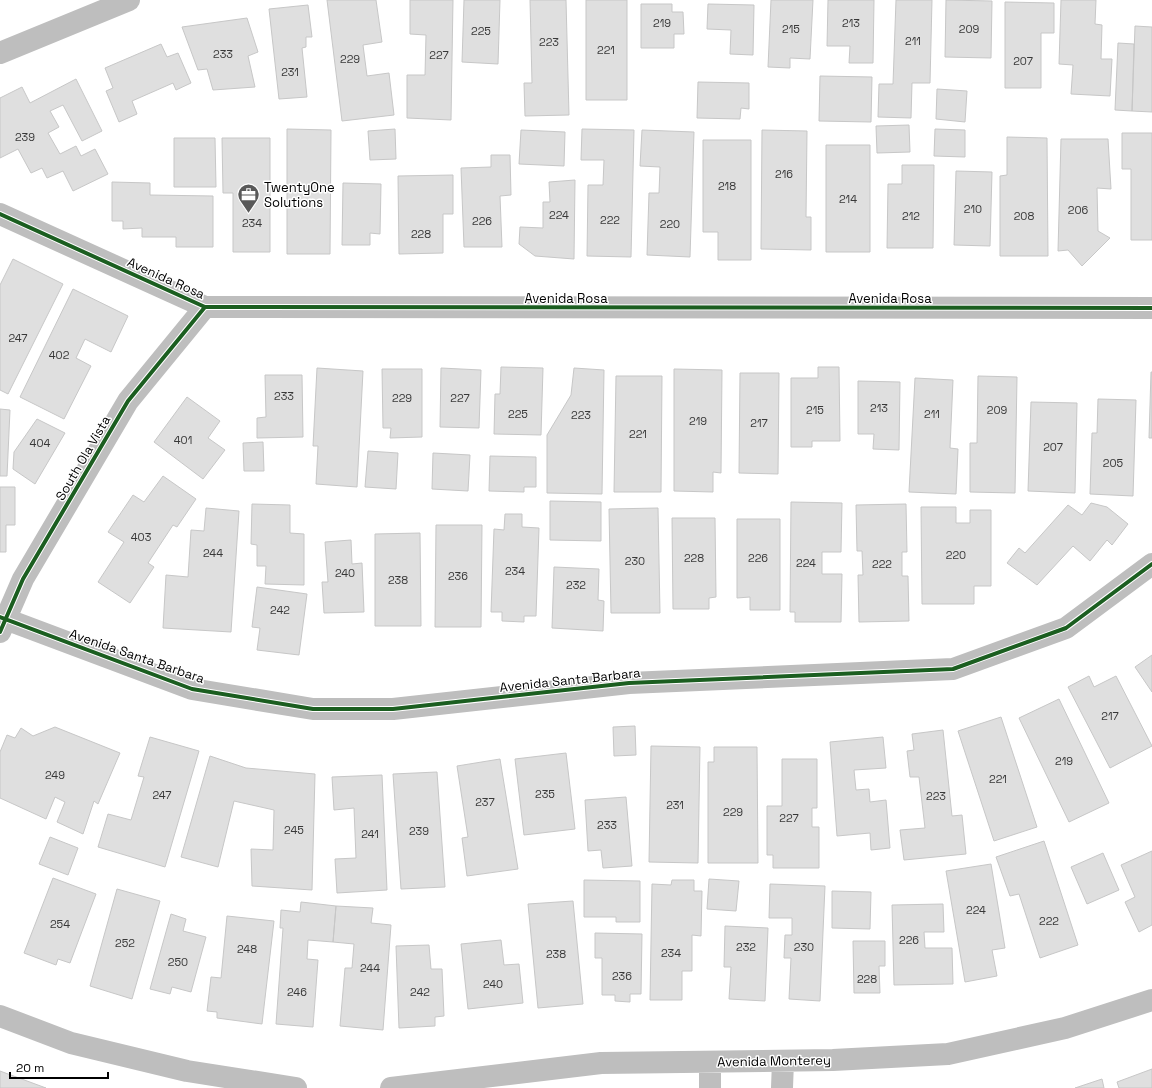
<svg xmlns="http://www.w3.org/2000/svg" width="1152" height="1088" font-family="'Space Grotesk',sans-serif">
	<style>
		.building { fill: #dfdfdf; stroke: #c7c7c7 }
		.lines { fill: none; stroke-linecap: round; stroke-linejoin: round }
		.minor { stroke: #bebebe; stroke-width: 22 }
		.major { stroke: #bebebe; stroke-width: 22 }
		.cycleway-casing { stroke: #fff; stroke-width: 6 }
		.cycleway { stroke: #1b5e20; stroke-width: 4 }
		.labels { text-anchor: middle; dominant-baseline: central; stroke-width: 3; stroke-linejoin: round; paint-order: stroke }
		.number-label { font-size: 11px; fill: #383838 }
		.poi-label { font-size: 13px; fill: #000; stroke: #fff; text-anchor: start }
		.street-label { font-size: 13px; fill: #000; stroke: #fff }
	</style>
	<rect width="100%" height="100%" fill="#fff"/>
	<path class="building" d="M327,0H376L382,42L363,45L367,76L389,73L394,115L342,121Z
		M410,0H453L451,120L407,118V75H425L426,35L410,34Z
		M464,0H500L498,64L462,62Z
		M530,0H566L569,115L525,116L524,83H532Z
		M586,0H627V100H586Z
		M771,0H813L810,59L790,58V68L768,67Z
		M828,0H874L873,63H849L850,46H827Z
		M896,0H932L930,83H912L911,118L878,117L879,84H893Z
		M946,0L992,1L991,58L945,57Z
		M1061,0H1096L1095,24L1102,25L1101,59H1112L1110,96L1071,94L1073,65L1059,64Z
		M1005,2L1054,3V33H1041V88H1005Z
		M641,4H672V12H683L684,34H674V48H641Z
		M708,4L754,5L753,55L730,54L731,30L707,29Z
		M308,5L312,37H306V47L302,48L307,97L279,99L269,9Z
		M247,18L258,52L248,56L255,87L213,90L207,69L198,70L182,27Z
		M1135,26L1152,27V112L1132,111Z
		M1118,43L1134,44L1132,111L1115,110Z
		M161,44L167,57L178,53L191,83L176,90L173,83L132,101L137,114L119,122L106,91L113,88L105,68Z
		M820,76L872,77L871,122L819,121Z
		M76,79L102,131L82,141L63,105L50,111L59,127L48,133L60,154L76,146L81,156L95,149L108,174L73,191L63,171L47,178L42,168L31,173L18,149L0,158V98L22,87L30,103Z
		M698,82L749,83V109L741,108L740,119L697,118Z
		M937,89L967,91L965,122L936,119Z
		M909,125L910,152L877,153L876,126Z
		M287,129L331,130L330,254H287Z
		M395,129L396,159L370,160L368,131Z
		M582,129L634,130L631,257L587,256L588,185H603L604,160H581Z
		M935,129L965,130V157L934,156Z
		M521,130L565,132L564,166L519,164Z
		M642,130L694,132L690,257L647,255L649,193H659L660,167L640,166Z
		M762,130L807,131L806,217H811V250L761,249Z
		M1122,133H1152V240H1131V169H1122Z
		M1007,137L1047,138L1048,256H1000V176L1007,175Z
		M174,138H215L216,187H174Z
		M222,138H270V252H233V193H223Z
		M1061,139H1108L1111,189L1097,188L1098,231L1110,238L1082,266L1068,250L1058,251Z
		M703,140H751V260H718V232H703Z
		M826,145H870V252H826Z
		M491,155H510L511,195L500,196L502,247H464L461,168L491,167Z
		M902,165H934L933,248H887L888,184H902Z
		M956,171L992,172L990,246L954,245Z
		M453,175V214H443V253L399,254L398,176Z
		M575,180L574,259L535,256L519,244L520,227L543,228V202H550L549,182Z
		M112,182L150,183V195L213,196V247H176V237H142V228L123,229V221H112Z
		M343,183L381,184L380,234L370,233V245H342Z
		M13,259L63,284L8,394L0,390V285Z
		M73,289L128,316L111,352L85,339L76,358L91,366L64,419L20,397Z
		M501,367L543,368L541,435L494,434L495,394H500Z
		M818,367H839L840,441H812V447H791V378H818Z
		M317,368L363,371L357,487L316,484L318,446H313Z
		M441,368L481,370L479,428L440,427Z
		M574,368L604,370L602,494L547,493V435L571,395Z
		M382,369H422V437L390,438L391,428H383Z
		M674,369L722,370L721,473L713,472V492L674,491Z
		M1151,372H1152V438H1149Z
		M740,373H779L778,474L739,473Z
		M265,375H302L303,437L257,438V418L266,417Z
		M616,376H662L661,492H614Z
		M978,376L1017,377L1015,493L970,492V443H977Z
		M915,378L953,380L950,448L958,449L956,494L909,492Z
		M858,381L900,382L899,450L873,449L874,434H858Z
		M187,397L220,421L208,438L225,450L203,479L154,442Z
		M1098,399L1136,400L1133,496L1090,494L1092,433H1097Z
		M1031,402L1077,403L1075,493L1028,491Z
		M0,409L10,410L7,476H0Z
		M37,419L65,433L35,484L13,469L14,452Z
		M263,442L264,471H244L243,443Z
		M368,451L398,453L396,489L365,487Z
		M433,453L470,455L468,491L432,489Z
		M490,456L536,457V487H524V492L489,491Z
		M163,476L196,499L177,527L173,525L148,563L154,567L130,603L98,582L124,542L108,532L133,495L144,502Z
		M0,487H15V525H6V552H0Z
		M550,501L601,502V541L550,540Z
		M791,502L842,503L841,552H822V574H842L841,622H795V612H790Z
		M1091,503L1107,507L1128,524L1112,545L1107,540L1090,561L1073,546L1037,585L1007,563L1019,548L1025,553L1068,505L1082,515Z
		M252,504L290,505V533L304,534V585L265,584L266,566H257V545L251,544Z
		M906,504L907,552H902V576H908L909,621L859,622L858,575H863L862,551H857L856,505Z
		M921,507H956V523H970V510H991V586H974V604H922Z
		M206,508L239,511L231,632L163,628L166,575L188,577L191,530L204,531Z
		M658,508L660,613H611L609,509Z
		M505,514H522V527L539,528L536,616H524V622L502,621V612H491L494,529L504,530Z
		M672,518H715L716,597L709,598V609H673Z
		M737,519H780V610H750V597L737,598Z
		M436,525H482L481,627H435Z
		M420,533L421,626H375V534Z
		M351,540L352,564L362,563L364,612L324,613L322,582H328L325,542Z
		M554,567L599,569L598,600L604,601L603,631L552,628Z
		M257,587L307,594L299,655L257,650L260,628L252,627Z
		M1152,655V692L1135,667Z
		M1089,676L1094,687L1116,676L1152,746L1110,768L1068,687Z
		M1059,699L1109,803L1069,822L1019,718Z
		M1001,717L1037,827L994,841L958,731Z
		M635,726L636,755L614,756L613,727Z
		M55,727L120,753L98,804L94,801L83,834L57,822L65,802L55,797L46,819L0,798V752L7,735L15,738L21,728L33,736Z
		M943,730L952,816L962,815L966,854L904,860L900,830L925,828L919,777H910L907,751L914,750L912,734Z
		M150,737L199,751L165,867L98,847L108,814L131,820L144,777L138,776Z
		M883,737L886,768L854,770L856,790L869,789L870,802L886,800L890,848L871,850L870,833L837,836L830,742Z
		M651,746L700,747L698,863L649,862Z
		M714,747H757L758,863H708V762H714Z
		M566,753L575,829L524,835L515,759Z
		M210,756L246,768L315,774L312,890L252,886L251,849L273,850L274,810L234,801L218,867L181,857Z
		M500,759L518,869L467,876L462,838L468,837L457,766Z
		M782,759H817V808H812V827H819V868H773V855H767V806H782Z
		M437,772L445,887L401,889L393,774Z
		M382,775L387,890L337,893L335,859L356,858L354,808L334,810L332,777Z
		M626,797L632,866L603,868L601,850L588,851L585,800Z
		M50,837L78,848L68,875L39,864Z
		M1044,841L1078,945L1040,958L1019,894L1010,896L996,857Z
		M1152,851V925L1139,932L1125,902L1135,897L1121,865Z
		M1103,853L1119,890L1087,904L1071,867Z
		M991,864L1005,948L992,950L997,976L965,982L946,871Z
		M53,878L96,894L70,963L58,959L56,965L24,953Z
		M709,879L739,881L736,911L707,909Z
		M584,880L640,881V922H616V917H584Z
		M672,880H694V891H702L701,936L692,935V971H682V1000H650L652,884L671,885Z
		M770,884L825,886L820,1001L789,999L791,958H784L785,935H792V918H769Z
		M117,889L160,901L132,999L90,986Z
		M832,891L871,892L870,929L832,928Z
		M573,901L583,1004L538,1008L528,904Z
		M301,902L336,906L333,942L308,940L307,959L318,960L313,1027L276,1024L283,928H280L281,910L300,912Z
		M943,904L944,932H924L925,948H952L953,984L894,985L892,905Z
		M336,906L373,908L371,923L391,925L383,1030L340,1026L345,968H352L354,944L333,942Z
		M171,914L186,919L183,931L206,937L191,992L172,987L170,994L150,989Z
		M227,916L274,921L262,1024L217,1018V1012L207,1011L211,977L221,978Z
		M725,926L768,928L765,1001L729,999L731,967H724Z
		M595,933L642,934L641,994H630V1002L615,1001V995H602V958H595Z
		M501,940L504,965L519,964L523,1003L468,1009L461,944Z
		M853,941H885V966H879L880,993H854Z
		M429,945L431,969H442L444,1016L435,1017V1026L399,1028L396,946Z
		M1152,1069V1088H1119L1117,1082Z
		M0,1071L46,1088H0Z
		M1102,1079L1104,1088H1075Z"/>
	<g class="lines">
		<path class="minor" d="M0,214L205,307L1152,308
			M0,617L192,689L313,709H393L629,683L953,669L1066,628L1152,564
			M0,632L23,579L128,401L205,307
			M0,1016L71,1043L187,1071L296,1088
			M391,1088L601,1063L833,1060L948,1054L1065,1028L1152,1000
			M710,1088V1062
			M782,1088L783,1061"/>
		<path class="major" d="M0,53L129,0"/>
		<defs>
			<path id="cycleway" d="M0,214L205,307L1152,308
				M0,617L192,689L313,709H393L629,683L953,669L1066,628L1152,564
				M0,632L23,579L128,401L205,307"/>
		</defs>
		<use href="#cycleway" class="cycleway-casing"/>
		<use href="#cycleway" class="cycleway"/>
	</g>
	<defs>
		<symbol id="office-pin" viewBox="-11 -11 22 30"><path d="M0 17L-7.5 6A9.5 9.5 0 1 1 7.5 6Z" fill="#595959" stroke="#fff"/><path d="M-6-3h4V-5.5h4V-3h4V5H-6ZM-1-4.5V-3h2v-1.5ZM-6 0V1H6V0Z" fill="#fff"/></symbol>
	</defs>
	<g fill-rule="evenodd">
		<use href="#office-pin" x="236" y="182" width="25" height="34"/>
	</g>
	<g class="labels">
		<g class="number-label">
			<text x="662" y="23">219</text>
			<text x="851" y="23">213</text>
			<text x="791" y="29">215</text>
			<text x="969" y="29">209</text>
			<text x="481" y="31">225</text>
			<text x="913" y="41">211</text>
			<text x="549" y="42">223</text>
			<text x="606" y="50">221</text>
			<text x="223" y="54">233</text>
			<text x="439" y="55">227</text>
			<text x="350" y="59">229</text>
			<text x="1023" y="61">207</text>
			<text x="290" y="72">231</text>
			<text x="25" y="137">239</text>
			<text x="784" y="174">216</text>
			<text x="727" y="186">218</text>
			<text x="848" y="199">214</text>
			<text x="973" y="209">210</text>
			<text x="1078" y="210">206</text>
			<text x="559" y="215">224</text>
			<text x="911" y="216">212</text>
			<text x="1024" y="216">208</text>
			<text x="610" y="220">222</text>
			<text x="482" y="221">226</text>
			<text x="252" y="223">234</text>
			<text x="670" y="224">220</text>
			<text x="421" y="234">228</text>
			<text x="18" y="338">247</text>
			<text x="59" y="355">402</text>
			<text x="284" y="396">233</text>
			<text x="402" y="398">229</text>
			<text x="460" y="398">227</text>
			<text x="879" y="408">213</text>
			<text x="815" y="410">215</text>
			<text x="997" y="410">209</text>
			<text x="518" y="414">225</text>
			<text x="932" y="414">211</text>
			<text x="581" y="415">223</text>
			<text x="698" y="421">219</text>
			<text x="759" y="423">217</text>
			<text x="638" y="434">221</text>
			<text x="183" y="440">401</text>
			<text x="40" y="443">404</text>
			<text x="1053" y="447">207</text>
			<text x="1113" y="463">205</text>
			<text x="141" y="537">403</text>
			<text x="213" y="553">244</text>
			<text x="956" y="555">220</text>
			<text x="694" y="558">228</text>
			<text x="758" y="558">226</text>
			<text x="635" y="561">230</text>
			<text x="806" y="563">224</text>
			<text x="882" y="564">222</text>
			<text x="515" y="571">234</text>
			<text x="345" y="573">240</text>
			<text x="458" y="576">236</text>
			<text x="398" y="580">238</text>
			<text x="576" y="585">232</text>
			<text x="280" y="610">242</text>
			<text x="1110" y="716">217</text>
			<text x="1064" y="761">219</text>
			<text x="55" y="775">249</text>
			<text x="998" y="779">221</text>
			<text x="545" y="794">235</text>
			<text x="162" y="795">247</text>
			<text x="936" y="796">223</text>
			<text x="485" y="802">237</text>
			<text x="675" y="805">231</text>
			<text x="733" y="812">229</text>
			<text x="789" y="818">227</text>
			<text x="607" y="825">233</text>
			<text x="294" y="830">245</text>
			<text x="419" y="831">239</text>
			<text x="370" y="834">241</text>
			<text x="976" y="910">224</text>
			<text x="1049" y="921">222</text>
			<text x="60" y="924">254</text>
			<text x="909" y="940">226</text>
			<text x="125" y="943">252</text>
			<text x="746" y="947">232</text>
			<text x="804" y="947">230</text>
			<text x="247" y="949">248</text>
			<text x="671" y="953">234</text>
			<text x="556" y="954">238</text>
			<text x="178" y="962">250</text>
			<text x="370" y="968">244</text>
			<text x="622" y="976">236</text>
			<text x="867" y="979">228</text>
			<text x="493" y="984">240</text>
			<text x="297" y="992">246</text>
			<text x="420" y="992">242</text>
		</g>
		<g class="poi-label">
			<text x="264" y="187">TwentyOne<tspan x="264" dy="15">Solutions</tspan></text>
		</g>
		<g class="street-label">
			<text transform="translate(166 278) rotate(24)">Avenida Rosa</text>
			<text x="566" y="298">Avenida Rosa</text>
			<text x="890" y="298">Avenida Rosa</text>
			<text transform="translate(83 458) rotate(-60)">South Ola Vista</text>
			<text transform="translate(137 656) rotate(19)">Avenida Santa Barbara</text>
			<text transform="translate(570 680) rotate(-6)">Avenida Santa Barbara</text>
			<text transform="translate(774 1061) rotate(-1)">Avenida Monterey</text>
		</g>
	</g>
	<path d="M10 1072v6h98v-6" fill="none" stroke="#000000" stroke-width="2"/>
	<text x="16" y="1072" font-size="12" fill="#000000" stroke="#ffffff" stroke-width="3" paint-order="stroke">20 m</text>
</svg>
